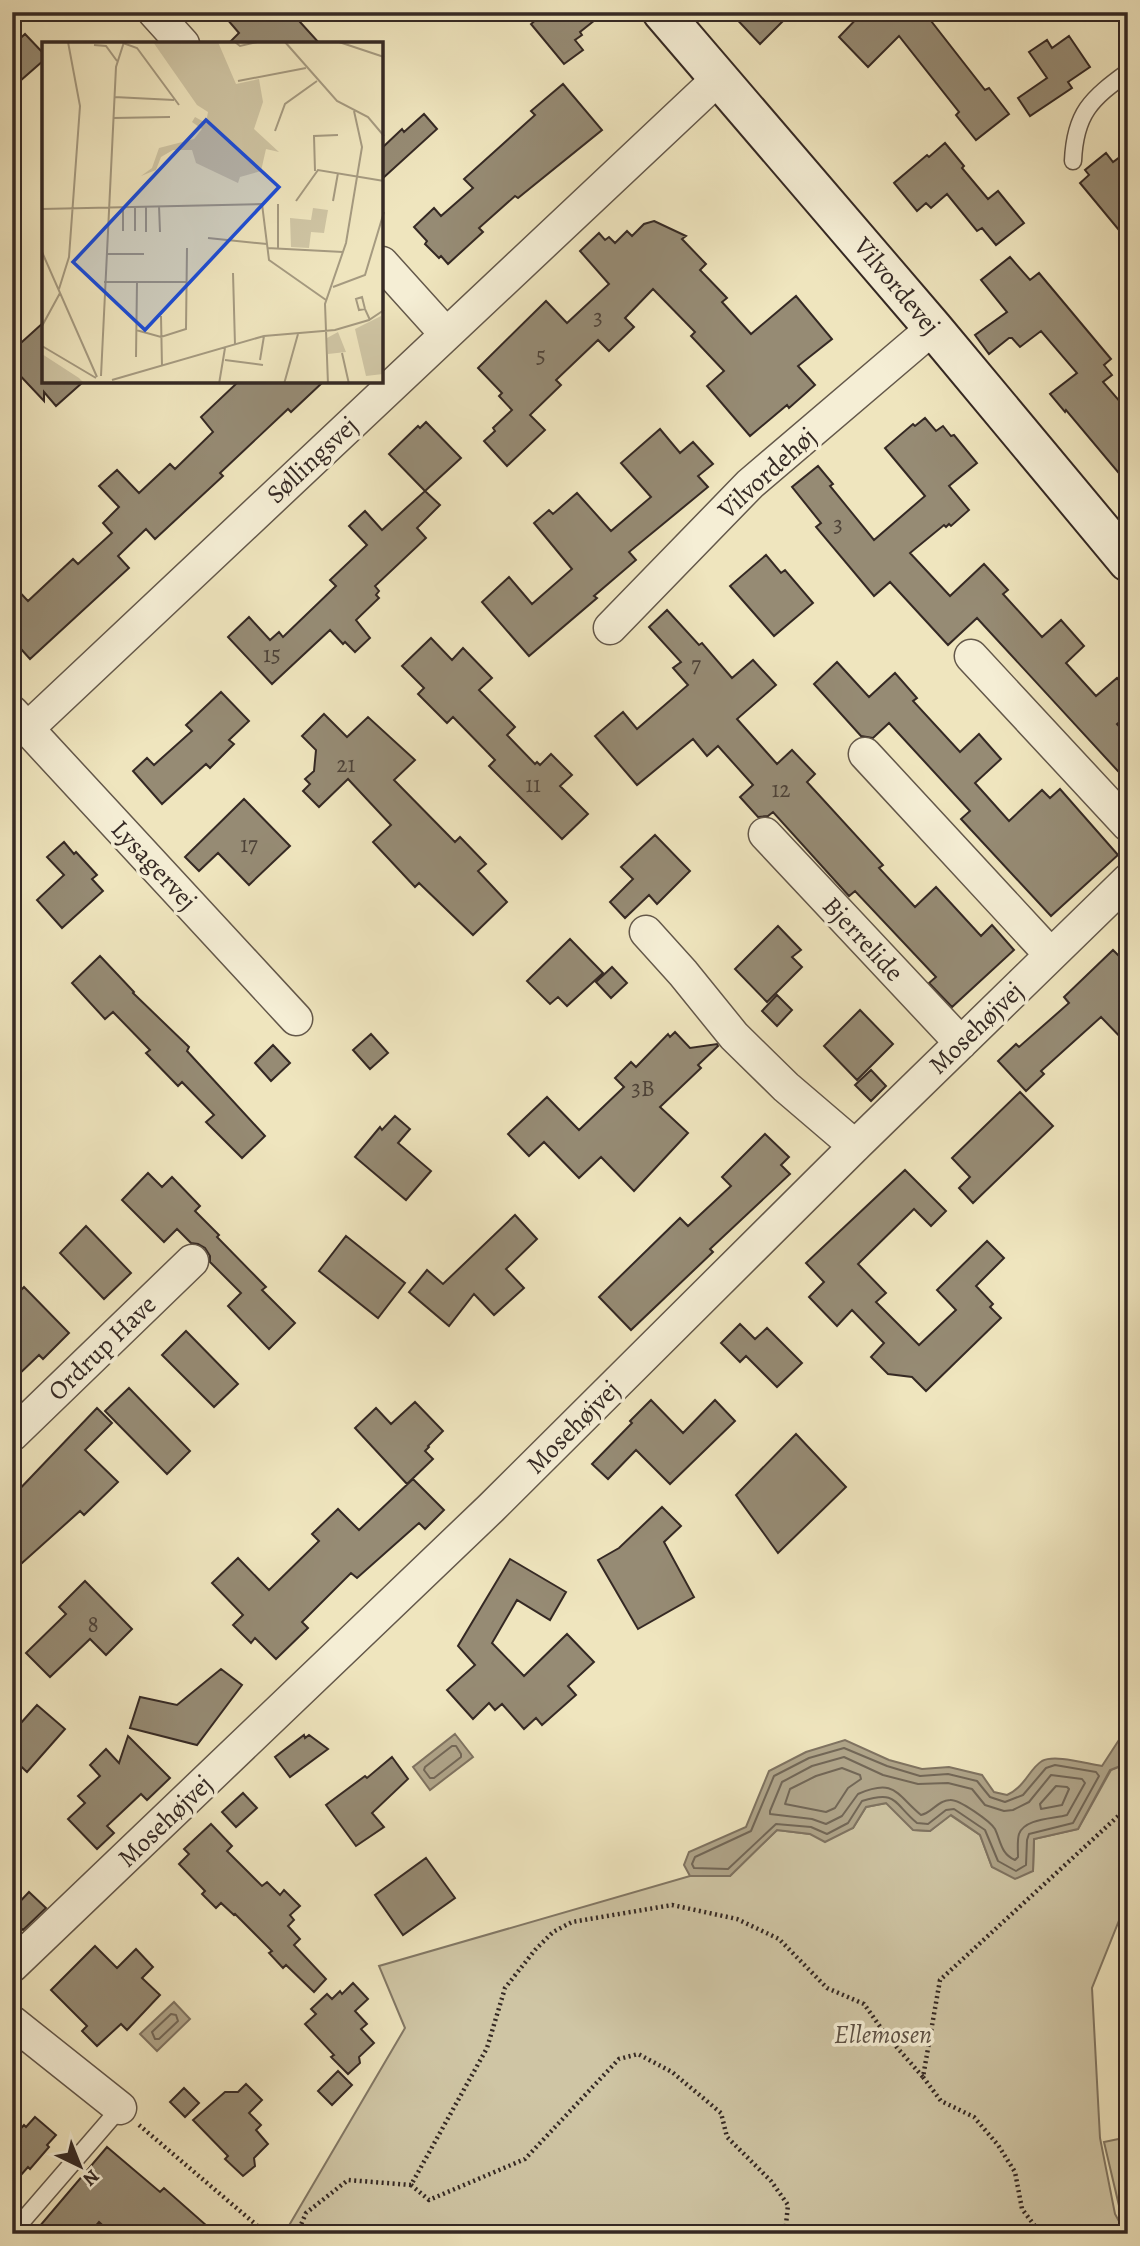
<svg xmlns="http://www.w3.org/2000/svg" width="1140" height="2246" font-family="Alegreya,serif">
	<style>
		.green { fill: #cfc5a4; stroke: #827764; stroke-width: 2 }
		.water { fill: #b0a58a; stroke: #7f7361; stroke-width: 2 }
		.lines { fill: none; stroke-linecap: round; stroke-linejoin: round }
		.shore { stroke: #726757; stroke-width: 2 }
		.building { fill: #968b74; stroke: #352924; stroke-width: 2 }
		.lane-casing { stroke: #64584a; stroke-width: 19 }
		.street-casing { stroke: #64584a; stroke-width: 35 }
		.secondary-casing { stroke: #352924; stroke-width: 42 }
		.path { stroke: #352924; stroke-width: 4.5; stroke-dasharray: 2 3.5; stroke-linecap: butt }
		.lane { stroke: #f5eed5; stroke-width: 16 }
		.street { stroke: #f5eed5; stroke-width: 32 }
		.secondary { stroke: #f5eed5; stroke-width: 38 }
		.labels { text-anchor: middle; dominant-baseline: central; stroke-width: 7; stroke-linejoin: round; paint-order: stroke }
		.number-label { font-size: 23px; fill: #4d4238 }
		.street-label { font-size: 26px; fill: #352924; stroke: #f5eed5 }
		.park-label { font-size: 26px; font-style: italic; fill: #5c5044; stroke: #f5eed5 }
		.inset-road { fill: none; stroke: #a59a80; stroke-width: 2 }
		.view { fill: #1d4ed8; fill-opacity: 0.15; stroke: #1d4ed8; stroke-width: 3.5 }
		.inset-edge { fill: none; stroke: #352924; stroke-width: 3.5 }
	</style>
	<rect width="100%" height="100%" fill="#efe5be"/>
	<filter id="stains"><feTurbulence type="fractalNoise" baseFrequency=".00286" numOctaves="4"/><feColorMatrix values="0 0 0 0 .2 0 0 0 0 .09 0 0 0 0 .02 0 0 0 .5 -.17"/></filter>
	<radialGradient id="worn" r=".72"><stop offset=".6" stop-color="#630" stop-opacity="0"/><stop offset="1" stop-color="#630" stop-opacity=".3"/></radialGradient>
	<path class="green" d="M1128,1763V1898L1092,1988L1100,2138L1115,2214L1126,2234H284L405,2028L379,1966L690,1876H730L777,1830L810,1834L853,1828L866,1807L887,1803L914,1830L930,1831L950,1815L980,1835L992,1867L1033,1871L1034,1839L1078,1829L1111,1770Z
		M1128,2137V2208L1120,2210L1104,2142Z"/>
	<path class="water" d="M1128,1726V1763L1110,1770L1078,1829L1034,1839L1033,1871L1015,1879L992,1867L980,1835L951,1815L930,1831L913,1830L886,1803L866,1807L853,1828L825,1842L810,1834L777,1830L730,1876H690L684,1865L689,1852L746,1827L769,1771L806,1752L845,1740L889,1760L922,1769L949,1767L982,1775L994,1792L1007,1795C1026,1786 1029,1769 1042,1761C1055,1754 1087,1764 1102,1766Z
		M455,1734L473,1757L430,1790L413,1767Z
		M174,2002L190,2019L157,2051L140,2034Z"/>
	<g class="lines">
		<path class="shore" d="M452,1746H456L461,1754V1757L434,1778H430L424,1770L425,1767Z
			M844,1748L887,1766L920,1776L948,1774L977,1781L990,1797L1005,1802L1023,1795L1046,1768L1055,1765L1096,1772L1099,1776L1073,1823L1029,1834L1027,1840L1026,1865L1016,1871L998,1861L985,1830L954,1809L946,1810L928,1824L917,1823C893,1803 898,1790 862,1801L848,1823L827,1834L811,1827L776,1824L728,1869L694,1868L692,1864L695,1857L751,1831L774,1776L809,1758Z
			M844,1757L883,1775L918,1784L948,1783L972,1789L985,1805L1004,1811L1013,1810L1029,1802L1051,1775L1082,1779L1085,1783L1067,1815C1054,1819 1025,1818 1019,1834C1017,1841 1018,1850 1018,1857L1015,1860C1001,1854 1001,1842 995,1829C990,1821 959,1799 950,1800C938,1800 932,1813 921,1815C896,1794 895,1778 858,1794L842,1816L826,1824L812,1819L770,1814V1811L782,1782L812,1766Z
			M842,1768L860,1775L861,1779L848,1788L835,1808L826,1812L785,1804L790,1789L816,1776Z
			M1056,1786L1067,1787L1069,1789L1062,1805L1041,1809L1040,1804Z
			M171,2014L176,2015L178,2021L159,2039H155L152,2032Z"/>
	</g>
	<path class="building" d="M221,12H291L320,44H228L239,33Z
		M545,12H605L580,32L582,35L575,40L583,50L564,64L531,24Z
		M730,12H792L760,44Z
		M863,12H924L985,90L989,88L1009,114L976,140L956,115L959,112L899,36L868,67L839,37Z
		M25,34L44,54V60L12,88V46Z
		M1069,36L1090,67L1068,82L1072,88L1030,116L1018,98L1047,78L1029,52L1047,40L1052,48Z
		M563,84L602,130L518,198L515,196L479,228L483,232L448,264L441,256L439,258L425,244L427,241L414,227L434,208L441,216L473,188L464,179L535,115L531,111Z
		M424,114L437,129L382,179V148L402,129L404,132Z
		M945,143L964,166L962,168L988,199L998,191L1024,223L996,245L982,228L977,231L947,194L931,208L926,203L917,211L894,183L927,155L929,157Z
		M1128,151V241L1080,183L1089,175L1085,170L1106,153L1113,162Z
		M654,221L686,236L682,239L706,264L700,270L727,298L722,302L751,334L796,296L832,339L798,366L815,385L789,408L787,405L750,436L707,386L724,371L691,336L695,332L653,289L625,318L634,327L609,351L598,340L556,380L561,385L530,415L545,430L507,466L484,441L495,431L493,428L512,410L499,396L502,393L478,368L546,301L567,323L609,284L580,251L599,233L605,240L609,237L615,243L627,231L632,236L644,224Z
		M1010,257L1030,280L1039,273L1111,359L1104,365L1112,375L1103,382L1128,411V484L1066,410L1065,412L1050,394L1077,373L1041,331L1020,347L1012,338H1009L989,354L975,335L1007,312L981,280Z
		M44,322V382H83L56,406L44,392V401L12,367V351Z
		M238,382H323L291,412L288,409L220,473L223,476L155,539L146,529L118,556L129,568L30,659L12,639V584L28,601L73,559L78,564L112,533L103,523L119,507L99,486L117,470L139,493L170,464L175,469L213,432L201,417Z
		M925,418L936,431L943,426L951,436L954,435L977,463L949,486L969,510L951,526L949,524L946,527L944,525L910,553L950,596L984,564L1008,590L1003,594L1042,637L1061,620L1084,646L1066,663L1096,696L1117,678L1128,690V715L1117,724L1128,736V782L977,618L948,645L890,582L874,596L816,527L821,523L792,487L818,466L833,484L830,486L874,540L925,496L885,448L913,424L915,426Z
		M426,422L461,458L425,491L389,454L418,426L420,428Z
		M660,429L680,453L693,442L713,464L698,476L708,487L629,552L636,560L594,596L597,598L529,656L482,602L509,577L532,604L572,569L534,523L549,510L553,514L577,493L611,531L651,497L621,463Z
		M425,491L440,505L417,528L426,538L375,586L379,591L376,595L379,598L356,620L370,638L355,652L345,642L343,644L330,630L272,684L228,637L249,617L270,640L279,632L283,637L336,586L330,580L367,545L349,526L365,511L382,530Z
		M766,555L781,573L785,570L813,603L774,636L730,586Z
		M667,610L699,645L702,643L732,678L753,660L776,685L737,719L777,764L792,750L815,774L807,782L883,865L879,868L915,907L936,887L981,936L992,925L1014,950L952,1007L929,983L936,977L855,891L849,896L773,812L768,816L758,817L740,797L753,785L718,746L707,756L693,739L637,785L595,736L623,712L637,729L688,685L673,668L681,662L649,627Z
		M431,638L452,660L463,648L492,678L479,690L515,727L507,735L535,764L537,762L540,765L551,754L572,775L560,786L588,814L562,839L489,766L495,760L453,717L447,723L418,694L424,688L402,666Z
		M837,662L869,697L895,673L917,698L913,701L960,752L979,734L1001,759L975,783L1009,821L1042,790L1050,798L1060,789L1118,855L1051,916L961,819L970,811L889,723L873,738L861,736L814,684Z
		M221,692L249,721L229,740L234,744L210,768L206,764L162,804L133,771L147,758L154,765L192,731L186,725Z
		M324,714L347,737L368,717L415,760L394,780L455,842L460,837L486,864L478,871L507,902L473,935L419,883L415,887L373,842L391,825L348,779L319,807L303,791L310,784L305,779L314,771L316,750L302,736Z
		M244,799L290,846L249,885L218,853L199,871L185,857Z
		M655,835L690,871L657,904L649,895L625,918L610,902L633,879L621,867Z
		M64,842L74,854L76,852L97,875L92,879L103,891L62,928L37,900L64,875L47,857Z
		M778,926L801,950L792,957L802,967L767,1002L735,969Z
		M570,939L603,973L567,1006L558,997L550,1004L527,981Z
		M1113,950L1128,965V1045L1101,1017L1041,1071L1044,1074L1026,1091L998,1061L1016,1044L1019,1047L1069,1003L1064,997Z
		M100,956L134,992L133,993L189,1047L187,1051L265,1136L242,1158L206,1122L214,1115L182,1082L178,1086L146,1053L150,1050L113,1012L105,1019L72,983Z
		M612,967L627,983L611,998L596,982Z
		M777,995L792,1010L777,1026L762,1011Z
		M860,1010L893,1044L857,1080L824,1046Z
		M675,1032L690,1048L717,1044L718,1046L698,1065L701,1068L660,1107L688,1133L634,1191L601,1157L579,1178L544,1142L529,1156L508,1134L547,1097L579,1130L624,1087L615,1078L631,1062L636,1067L668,1034L670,1037Z
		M371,1034L388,1053L370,1069L353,1050Z
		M273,1045L290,1063L271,1081L255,1063Z
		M871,1070L886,1086L871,1101L855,1085Z
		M1020,1092L1053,1126L973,1203L959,1188L970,1177L952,1158Z
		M395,1116L410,1129L398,1143L431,1171L406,1200L355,1157L380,1127L382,1130Z
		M765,1134L789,1157L781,1165L790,1174L710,1249L713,1252L631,1330L599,1297L680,1218L688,1226L731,1186L722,1177Z
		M905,1170L946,1211L931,1226L914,1209L858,1264L886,1293L876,1302L919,1345L956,1310L937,1290L987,1241L1004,1258L976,1286L993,1304L990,1307L1001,1318L926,1391L912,1377L888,1374L871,1357L884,1343L852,1310L837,1326L809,1297L824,1282L806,1263Z
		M148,1173L162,1187L172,1177L200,1206L195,1211L219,1235L217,1237L266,1287L262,1290L295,1323L269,1349L228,1306L241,1293L210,1262V1256L205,1248L198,1244L191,1243L177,1229L164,1242L122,1200Z
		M515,1215L537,1239L506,1269L524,1288L494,1315L474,1294L449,1326L409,1292L427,1270L443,1284Z
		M86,1226L131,1273L104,1299L60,1253Z
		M346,1236L405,1283L378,1318L319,1271Z
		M24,1287L69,1333L43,1359L39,1355L12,1381V1299Z
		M740,1324L755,1339L767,1328L802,1363L777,1387L746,1356L740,1362L721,1343Z
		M186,1331L238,1384L214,1407L162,1355Z
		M129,1388L190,1451L167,1474L105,1411Z
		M651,1400L683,1433L715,1400L735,1421L670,1484L636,1450L608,1479L592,1464L632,1423L630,1421Z
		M415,1402L443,1431L428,1446L429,1447L425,1451L433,1459L407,1484L355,1428L376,1408L391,1424Z
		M97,1408L112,1423L85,1450L118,1482L84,1515L80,1511L12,1572V1497Z
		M796,1434L846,1487L778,1553L736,1495Z
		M413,1479L444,1510L425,1529L419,1523L357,1578L351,1573L302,1622L308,1628L276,1659L255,1638L251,1643L233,1625L243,1615L212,1583L238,1558L269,1590L319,1541L312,1534L338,1509L359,1530Z
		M662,1507L681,1526L664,1542L694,1597L638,1629L598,1560L619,1548Z
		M510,1559L566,1592L550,1620L517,1600L492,1643L524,1676L567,1634L594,1662L568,1686L576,1695L542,1725L536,1718L524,1729L502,1704L495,1710L489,1703L473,1719L447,1690L475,1665L458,1646Z
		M85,1581L132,1629L106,1655L90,1639L50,1677L26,1653L66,1614L59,1607Z
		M221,1669L242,1685L197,1745L130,1728L140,1697L177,1705Z
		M37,1705L65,1729L27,1772L12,1758V1733Z
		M304,1735L305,1738L309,1735L328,1749L290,1777L275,1757Z
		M128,1736L170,1778L147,1800L141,1794L107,1826L114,1833L97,1849L68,1819L85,1803L78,1796L100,1776L90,1765L106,1749L119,1763Z
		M392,1757L408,1779L372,1813L384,1827L356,1846L326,1805L365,1776L367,1778Z
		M243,1793L257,1808L236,1827L222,1812Z
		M211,1824L232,1846L227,1851L262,1886L267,1882L280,1895L284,1890L300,1906L290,1915L294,1920L288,1926L300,1939L294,1945L326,1979L314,1992L286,1965L283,1968L269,1953L272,1951L235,1914L234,1915L221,1903L216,1908L202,1894L205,1891L179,1864L189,1854L184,1849Z
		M426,1858L455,1898L403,1935L375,1895Z
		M29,1892L46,1908L23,1930L12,1921V1910Z
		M95,1946L117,1968L136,1949L153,1967L142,1978L160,1995L127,2030L121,2024L97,2046L82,2031L87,2026L51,1990Z
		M353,1983L368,1999L355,2011L367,2024L361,2029L374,2043L359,2057L360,2063L348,2074L331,2057L334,2055L305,2024L316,2014L311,2009L327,1994L332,1999L340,1991L342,1994Z
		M338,2071L352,2085L332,2105L318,2091Z
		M246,2084L262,2100L249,2113L261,2125L256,2130L268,2144L254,2158L255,2166L243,2176L225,2159L228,2156L193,2120L225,2092H238Z
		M184,2088L199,2103L185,2117L170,2102Z
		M35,2117L56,2135L47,2145L49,2147L30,2169L28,2167L12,2185V2138L24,2125L26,2127Z
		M107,2147L160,2192L164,2188L216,2234H112L99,2222L89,2234H33Z"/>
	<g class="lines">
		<defs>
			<path id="lane" d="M1073,161C1075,113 1091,99 1128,72
				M12,2233L120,2108"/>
			<path id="street" d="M154,12L183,44
				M382,263L446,334
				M610,628L750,484L933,328
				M971,656L1128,825
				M12,712L296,1019
				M27,729L720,77
				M865,754L1051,955
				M765,834L961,1043
				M646,932L683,973L734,1036L786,1087L855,1146
				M12,1435L192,1261
				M12,1966L491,1508L855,1146L1128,880
				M12,2022L120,2108"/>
			<path id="secondary" d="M662,12L933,328L1128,562"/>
		</defs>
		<use href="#lane" class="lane-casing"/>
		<use href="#street" class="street-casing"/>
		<use href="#secondary" class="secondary-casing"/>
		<path class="path" d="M923,2077L941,2101L974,2117L998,2145L1015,2172L1022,2209L1041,2234
			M139,2125L267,2234
			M411,2185L429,2200L525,2159L619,2059L638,2054L672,2072L721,2113L727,2137L771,2181L788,2205L785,2234
			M297,2234L306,2213L348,2180L411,2185L487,2048L505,1988L535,1950L553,1932L572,1922L672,1905L737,1919L779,1939L827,1988L864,2004L886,2035L923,2077L940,1980L1128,1807"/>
		<use href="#lane" class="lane"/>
		<use href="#street" class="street"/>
		<use href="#secondary" class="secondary"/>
	</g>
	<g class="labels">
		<g class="number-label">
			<text x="598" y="317">3</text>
			<text x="541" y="355">5</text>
			<text x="838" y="524">3</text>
			<text x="272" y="654">15</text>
			<text x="696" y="664">7</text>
			<text x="346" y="764">21</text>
			<text x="533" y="784">11</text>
			<text x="781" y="789">12</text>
			<text x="249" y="844">17</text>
			<text x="643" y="1088">3B</text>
			<text x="93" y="1624">8</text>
		</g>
		<g class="street-label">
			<text transform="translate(897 286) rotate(50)">Vilvordevej</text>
			<text transform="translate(312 460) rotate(-43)">Søllingsvej</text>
			<text transform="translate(767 473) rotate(-42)">Vilvordehøj</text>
			<text transform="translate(154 865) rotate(47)">Lysagervej</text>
			<text transform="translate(863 939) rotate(47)">Bjerrelide</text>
			<text transform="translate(976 1028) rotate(-44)">Mosehøjvej</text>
			<text transform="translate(102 1348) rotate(-44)">Ordrup Have</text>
			<text transform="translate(573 1427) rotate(-45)">Mosehøjvej</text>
			<text transform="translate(165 1821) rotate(-44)">Mosehøjvej</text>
		</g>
		<g class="park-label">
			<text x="883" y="2034">Ellemosen</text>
		</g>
	</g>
	<g transform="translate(42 42)">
		<rect width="341" height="341" fill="#efe5be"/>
		<path d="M111,0H176L194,42L217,37L221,60L212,87L237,110L224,107L219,129L198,135L196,141L154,121L150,108H131L119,115L114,128L99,134L110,126L117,106L152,97L160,87L150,80L153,75L164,81L166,70L155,63ZM271,166L286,168L282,191L269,190L267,206L249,205L248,176L269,178ZM339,274L341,332L324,334L313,287ZM296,290L304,310L286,312L285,296ZM0,312L37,336L42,341H0Z" fill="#cfc5a4"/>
		<path class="inset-road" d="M193,0L198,4L215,0M243,0L295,59L326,75L342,94M297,0L342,15M81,1L95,6L137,63M52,3L64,4L75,19M196,39L264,26M72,55L132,58M71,76L128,75M233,89L243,62L275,39M273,129L272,94L296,93M254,159L276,128L342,139M291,159L296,131M117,164L118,190M104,165V190M0,167L220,162L227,218L284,258M81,189V165M93,189V165M166,196L225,202M225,206L301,210M236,207V162M0,210L55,335M64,212H102M191,231L193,303M62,240H145M291,245L323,233L342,170M17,247L27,215L38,64L26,0M323,267L320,255L314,257L317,268L323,267L328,278M119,274L120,325M0,284L18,251M94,288L119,295L144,287L145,206M0,304L54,336M300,311L307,342M94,315L95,240M183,318L221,323M218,318L222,294M59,334L74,25L82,0M70,338L222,294L293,288L327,278L342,268M177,342L183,306M242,342L256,292M286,342L283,262L304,201L320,105L312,69"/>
		<path class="view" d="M164,78L237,145L103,288L31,220Z"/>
		<rect width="341" height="341" class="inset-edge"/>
	</g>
	<rect width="1140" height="2246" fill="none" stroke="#efe5be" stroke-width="42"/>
	<rect x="14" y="14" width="1112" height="2218" fill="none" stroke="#352924" stroke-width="3.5"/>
	<rect x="21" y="21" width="1098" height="2204" fill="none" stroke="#352924" stroke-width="2"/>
	<g transform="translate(80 2166) rotate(137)" stroke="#f5eed5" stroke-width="5" paint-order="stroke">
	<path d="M0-5L12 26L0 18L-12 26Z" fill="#352924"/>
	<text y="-10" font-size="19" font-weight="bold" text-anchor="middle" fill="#352924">N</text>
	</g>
	<rect width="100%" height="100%" filter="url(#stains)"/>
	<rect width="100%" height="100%" fill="url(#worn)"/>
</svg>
